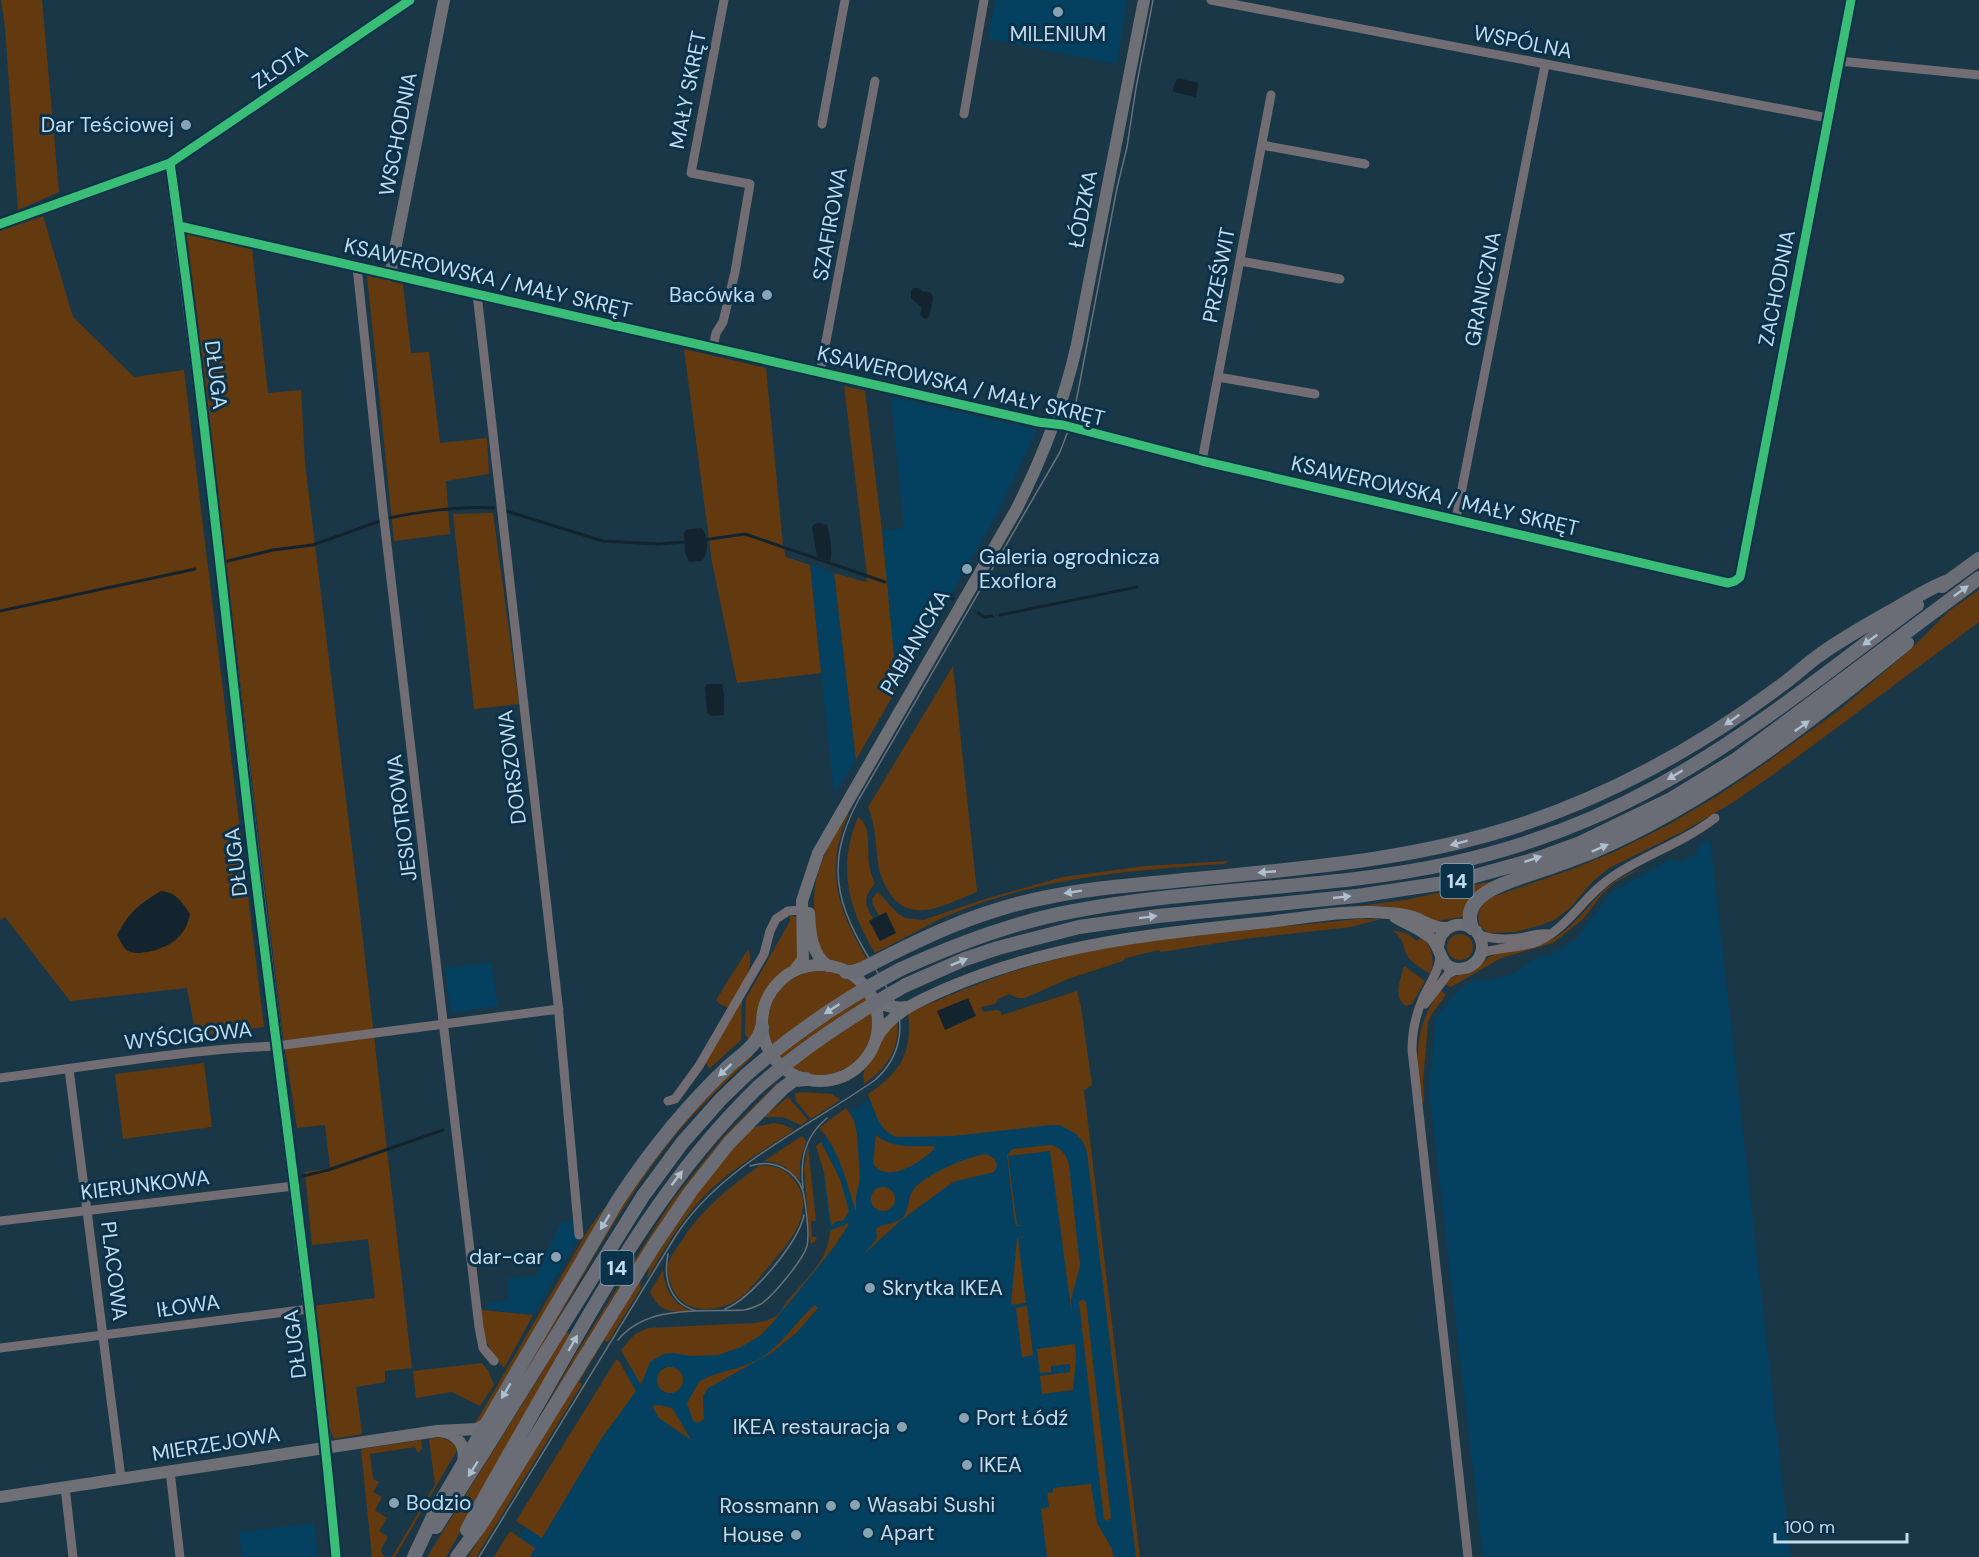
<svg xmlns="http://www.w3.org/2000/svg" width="1979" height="1557" font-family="'DM Sans',sans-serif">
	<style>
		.built { fill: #044161 }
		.green { fill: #633a0f }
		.water { fill: #13242f }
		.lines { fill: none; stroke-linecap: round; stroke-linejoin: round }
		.stream { stroke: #13242f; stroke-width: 3 }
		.street { stroke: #716d72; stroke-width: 9 }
		.secondary { stroke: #6f6f76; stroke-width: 12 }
		.primary { stroke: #6a6d76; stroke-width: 14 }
		.tram { stroke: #687078; stroke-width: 1.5 }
		.primary-bridge { stroke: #6a6d76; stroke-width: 14 }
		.cycleway-casing { stroke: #0c3249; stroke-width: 13 }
		.cycleway { stroke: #3abd76; stroke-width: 9 }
		.oneway { fill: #acc0cf }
		.poi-dot { fill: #87a2b3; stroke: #0c3249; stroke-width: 2 }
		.labels { text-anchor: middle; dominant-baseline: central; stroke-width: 6; stroke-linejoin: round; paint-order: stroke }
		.shield { fill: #0c3249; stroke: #8ba8bc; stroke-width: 1.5 }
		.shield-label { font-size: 20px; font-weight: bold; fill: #c2dbed }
		.poi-label { font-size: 21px; fill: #c2dbed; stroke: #0c3249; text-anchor: start }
		.street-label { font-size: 21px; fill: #c2dbed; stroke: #0c3249 }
	</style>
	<rect width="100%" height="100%" fill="#1a3747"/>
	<path class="built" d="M995,0H1127L1117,64L988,39Z
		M891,397L1037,430L997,514L897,688L882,531L904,528Z
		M810,565L834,573L856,760L834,794Z
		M1710,839L1791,1557H1483L1429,1089L1436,1017L1460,989L1477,978L1484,981L1515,973L1535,958L1549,955L1576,939L1610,893L1671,859L1682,862L1696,854L1699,845Z
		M491,962L498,1006L455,1012L450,1009L445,968Z
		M1092,1085L1084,1090L1140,1557H506L654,1330L768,1323L831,1248L820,1145L833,1123L870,1099Z
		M576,1220L578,1239L533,1315L487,1309V1303L509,1300L507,1278L536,1276L561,1222Z
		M314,1523L318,1557H242L239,1532Z"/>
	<path class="green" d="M1,0H42L59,192L18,210L5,27Z
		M43,216L73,317L134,377L184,370L264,1027L196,1036L187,988L70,1001L5,917L0,920V231Z
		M186,233L252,249L268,393L301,390L305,463L360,914L412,1368L385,1371V1382L356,1387L362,1434L334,1439L331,1431H328L312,1306L375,1298L368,1239L312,1245L305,1172L330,1168L325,1125L297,1128L283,1036Z
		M367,275L403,284L411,353L429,352L440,443L487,438L489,474L446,481L450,534L394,541Z
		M684,349L766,368L783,545L786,557L810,565L821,673L737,683L712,562Z
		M844,386L865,391L882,531L897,688L856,760L834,573L866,582L867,574Z
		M493,513L519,704L474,709L453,514Z
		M1979,590V622L1781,769L1732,803L1682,832L1609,868L1592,882L1569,909L1554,920L1538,926L1515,932L1488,933L1480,926C1476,912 1479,907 1490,898L1575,868L1614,852L1666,826L1712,799L1746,777L1838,711L1911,649L1949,611Z
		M953,666L977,892C947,903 911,927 889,892C883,882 879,873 878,862C875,841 876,826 868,807Z
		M849,813C824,869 837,909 867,959C855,967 846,966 832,962C820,958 818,947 817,936C808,881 820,861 846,814Z
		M858,817C872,826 867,849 869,864C870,871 872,877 875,883C863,899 864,902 873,919L870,921L886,913L879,916L873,905L872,899L878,892L897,913L905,918L923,920L985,899L1063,877L1145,866L1229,861L1224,864C1129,870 1038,878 949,915C924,926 900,941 875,953C848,907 837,868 858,817Z
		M1643,867L1614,883L1603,893L1582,920L1553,943L1501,958L1451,987L1445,984C1453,973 1462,976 1473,971C1481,967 1484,959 1491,956C1503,949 1529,950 1545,943C1569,932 1582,913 1600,894C1612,881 1627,874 1643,867Z
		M1498,880L1473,901L1462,917L1437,921L1402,909L1383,906L1336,909L1405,900Z
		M790,915L796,917L800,951L794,965L777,977L767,988L759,1007L755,1029L749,1040L745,1034L746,998L790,921Z
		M1358,919H1381L1351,927L1244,939L1161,952L1159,950L1125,958L1123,961L1068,979L1025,998H1018L1009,994L998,999L995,1004L981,1007L983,1012L996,1010L1000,1011L1002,1015L1077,991L1081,1007L1092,1085L1084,1090L1140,1557H1136L1087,1152L1083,1142L1076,1134L1060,1125H1051L953,1136L897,1137C879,1132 874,1109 868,1094C900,1073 913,1052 908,1013C948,996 987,979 1028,967C1134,935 1248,931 1358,919Z
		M1392,930L1408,934L1417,941L1421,938C1433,946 1435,960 1430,974C1424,969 1415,965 1410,959C1402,951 1407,941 1392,930Z
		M1447 947a13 13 0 1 1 26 0a13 13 0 1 1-26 0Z
		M748,949C757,969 738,990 728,1008L720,1004L716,1000Z
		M1404,966L1425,981L1412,1004L1406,1006C1392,997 1401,979 1404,966Z
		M768 1023a52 52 0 1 1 104 0a52 52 0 1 1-104 0Z
		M1440,990L1445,994V996L1431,1015L1428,1022L1423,1082L1424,1100L1421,1105C1418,1055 1411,1034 1440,990Z
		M742,998L741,1040L709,1069L706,1062Z
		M897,1019C901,1047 887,1069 864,1084L863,1075L865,1069L875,1055L883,1035Z
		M750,1053L753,1056C721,1086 688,1117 662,1152C602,1232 560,1323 504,1406L617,1212L674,1131Z
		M204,1063L212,1127L123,1139L115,1074Z
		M777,1083L780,1087L752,1113L525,1443L572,1360L671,1202L724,1136Z
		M802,1092L832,1094L840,1100L811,1119L796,1101L795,1093Z
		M788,1097L808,1120L801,1125L783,1117H763Z
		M846,1108L854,1120L857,1134L860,1179L856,1196V1212C847,1183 840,1151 819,1128Z
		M774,1123L784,1125L794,1130C761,1152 722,1174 696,1205C676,1228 662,1253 647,1279L650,1262L675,1222L730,1151L747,1133L755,1127Z
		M876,1135C893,1149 912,1146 933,1146L935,1148C923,1161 886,1186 873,1163Z
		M802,1136L806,1141L800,1162V1181C791,1169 780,1162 764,1161Z
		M821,1142L840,1179L849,1211L843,1221H837L831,1226L824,1172L816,1146Z
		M1050,1145C1061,1147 1066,1154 1069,1165L1080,1266L1071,1300L1072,1315L1050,1151L1008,1156L1017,1225H1023L1018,1226L1015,1224L1007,1155L1013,1149Z
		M808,1146L816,1221H811L812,1237H817L815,1242L810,1243L804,1169Z
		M986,1154L995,1159L997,1166L994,1172L953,1182L900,1221L864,1254L877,1238L876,1229C884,1223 894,1225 902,1218C910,1210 907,1201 912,1192C922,1175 967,1157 986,1154Z
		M759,1166C772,1164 786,1169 795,1181C817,1211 789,1243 770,1265C762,1274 755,1284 746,1293C725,1313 682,1319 671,1284C668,1278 667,1268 669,1262C671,1255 677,1248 681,1242C701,1210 728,1188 759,1166Z
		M871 1199a12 12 0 1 1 24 0a12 12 0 1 1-24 0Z
		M613,1197L483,1419L474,1425L590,1227Z
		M848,1223L849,1224L836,1244L811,1276L774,1321L761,1335L741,1347L718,1355L690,1356L674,1353L663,1354L650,1362L641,1385L621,1350L635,1334L648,1328L755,1323C763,1322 771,1320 777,1315C783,1311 783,1306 787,1301C805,1280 829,1260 830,1231C836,1227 842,1227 848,1223Z
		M1024,1236L1025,1237L1018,1238L1026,1303L1011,1305L1017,1238Z
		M663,1270C665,1289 672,1303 690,1311C669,1312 660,1312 650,1292Z
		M640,1278L641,1288L608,1342L604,1340L579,1382L582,1384L476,1557H468Z
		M1083,1299L1086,1302L1111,1518L1107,1521L1104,1519L1079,1302Z
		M815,1305L818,1308L796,1333L773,1352L708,1388L703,1396L704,1419L698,1423L693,1421L687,1403L699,1382C716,1371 741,1370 761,1358C783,1344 795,1322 815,1305Z
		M1027,1306L1033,1355L1022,1357L1016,1308Z
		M482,1310L533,1315L504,1368C490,1353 479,1331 482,1310Z
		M565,1331L571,1335L446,1557H427L541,1374Z
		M1075,1344L1076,1359L1073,1390L1042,1394L1040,1376L1070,1372V1364L1051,1366V1372L1040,1373L1037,1349Z
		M616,1360L619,1361L636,1391L601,1439L542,1538L516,1521Z
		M482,1363L488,1370L494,1385L480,1406L452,1392L416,1398L413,1371Z
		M657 1380a13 13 0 1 1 26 0a13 13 0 1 1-26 0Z
		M659,1405L672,1408L691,1440L659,1418L652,1406Z
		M441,1437L453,1443L457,1450L456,1452L395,1557H392L435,1484L429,1439Z
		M421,1440L422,1449L418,1453L415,1447L370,1454L373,1479L379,1482L373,1492L382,1497L375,1510L387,1518L379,1531L388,1537L381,1549L382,1554L386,1557H372L361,1449Z
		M1091,1484L1097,1523L1111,1547L1114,1557H1047L1041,1509L1049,1507L1047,1493L1053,1492V1488Z
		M510,1531L535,1548L530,1557H494Z"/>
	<path class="water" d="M1179,78L1198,83L1196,97L1174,92L1173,89L1176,80Z
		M913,288H919L922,291L931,293L933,298L929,317L925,319L920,315L922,308L911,298V291Z
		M819,523L827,525C830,535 833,551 830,561L817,557L812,527L814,524Z
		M701,528C709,536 709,553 702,561L689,562L685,552L684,533L686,530Z
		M707,684H722L724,695V715L712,716L707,713L705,687Z
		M161,891C176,892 182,902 190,914C186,937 169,948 147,952C140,953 135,954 128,951C123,948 120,940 117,935C130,911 138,905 161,891Z
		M886,912L896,933L880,941L869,921Z
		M968,998L976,1016L945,1030L937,1011Z"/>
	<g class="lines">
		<path class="stream" d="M506,511L603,541L658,544L685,542
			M389,518C424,511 459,506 494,508
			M703,540L745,534L885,582
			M228,561L273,550L313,545L380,521
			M948,597L953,599
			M0,611L195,569
			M978,613L984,617L992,616
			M1000,615L1137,587
			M303,1176L328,1170L443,1130"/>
		<path class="street" d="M1211,0L1828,118
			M1839,61L1979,75
			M964,114L984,0
			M822,124L845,0
			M1262,145L1365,164
			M1240,261L1340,279
			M357,267L383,511L479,1327L483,1348L494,1361
			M477,294L558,1004L579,1235
			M713,348L716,333L723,322L735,272L750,184L691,173L724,0
			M820,373L875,81
			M1218,377L1315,394
			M1202,461L1271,95
			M1456,519L1545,65
			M1480,935C1492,939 1506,940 1519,938C1529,937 1537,932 1548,934
			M1480,956L1485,952C1502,947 1522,948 1539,941C1570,926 1586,893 1615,875C1647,854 1684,842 1715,818
			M1440,957C1439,972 1429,984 1423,998C1416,1014 1412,1032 1412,1050L1468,1557
			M1425,1004L1448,974L1458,969
			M69,1069L121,1478
			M0,1078C92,1066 184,1050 276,1046L559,1009
			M668,1101L675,1099L699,1066L764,954L770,931L776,919L788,911L802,910
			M0,1221L294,1186
			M0,1348L309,1309
			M326,1447L336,1557
			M170,1471L180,1557
			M65,1487L73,1557"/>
		<path class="secondary" d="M170,163L202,408L251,832L326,1447
			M0,224L170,163L410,0
			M179,226L1038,422L1063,425L1202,461L1728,583L1735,581L1740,577L1851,0
			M390,275L444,0
			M809,913C810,932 811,954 828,966
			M1395,917C1407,924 1421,929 1431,938C1443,949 1439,974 1465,968C1473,966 1479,960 1481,953C1484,945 1481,938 1476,931C1460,918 1440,926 1438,947
			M762 1023a58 58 0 1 1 116 0a58 58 0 1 1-116 0Z
			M794,971L803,959L802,901L818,853L1016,510C1043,457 1064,402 1077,344L1144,0
			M871,997C882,1006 893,1009 907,1007
			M876,1039C891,1012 921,1000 948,988C1050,944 1158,933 1268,922C1302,918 1338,911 1372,912C1385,913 1401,913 1413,917C1424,921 1434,929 1447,928
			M441,1431C458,1434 466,1446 463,1463
			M0,1497L437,1431L477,1429L486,1424"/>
		<path class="primary" d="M1942,586L1979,559
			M1472,928C1458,893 1514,880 1537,872C1555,866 1574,859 1592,852C1710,801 1809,723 1907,643
			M901,969C956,944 1013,922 1074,911C1199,887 1328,890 1452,863C1524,847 1594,821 1659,785C1751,735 1833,667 1917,605
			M846,972H853L862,969C923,937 980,910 1048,897C1096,887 1146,884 1195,879C1305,868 1414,860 1520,825C1613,794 1700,746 1779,687C1794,677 1806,664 1821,654C1846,636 1874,621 1902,605C1918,596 1931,587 1948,581
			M906,985L965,959L998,948L1079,927L1158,916L1357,896L1457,881L1536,859L1580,843L1671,799L1735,760L1979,578
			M436,1527L485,1450L643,1196L682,1143L721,1099L746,1075
			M467,1530C494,1479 524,1429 552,1379C612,1274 670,1172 758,1087
			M414,1557L437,1508L618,1200C651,1150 687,1105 730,1065C743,1054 759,1043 762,1027
			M457,1557L482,1523L655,1244L691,1191L729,1143L782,1089L794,1080L806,1079"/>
		<path class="tram" d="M803,1188C800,1160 804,1137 827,1118
			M668,1254C663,1279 670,1304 697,1311
			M725,1309C751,1299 798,1243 804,1215
			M618,1340C647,1304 702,1312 744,1310C750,1309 755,1307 761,1304C773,1296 803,1260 807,1246C809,1237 808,1228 807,1218C806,1209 805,1200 803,1191C795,1168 771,1159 750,1166
			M479,1557L675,1237C719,1167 808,1127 875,1080C899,1059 907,1027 893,998C851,927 813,883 859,799L1060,452L1073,418L1117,188L1127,147L1136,88L1153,0"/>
		<path class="primary-bridge" d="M746,1075C794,1033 845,998 901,969
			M758,1087C804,1047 852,1015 906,985"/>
		<defs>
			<path id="cycleway" d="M170,163C203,393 226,625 253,856C281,1090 315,1323 336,1557
				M0,224L170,163L410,0
				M179,226L1038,422L1063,425L1202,461L1728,583L1735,581L1740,577L1851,0"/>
		</defs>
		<use href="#cycleway" class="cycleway-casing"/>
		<use href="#cycleway" class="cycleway"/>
	</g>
	<defs><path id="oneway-solid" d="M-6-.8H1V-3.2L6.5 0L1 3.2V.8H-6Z" transform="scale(1.5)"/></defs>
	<g class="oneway">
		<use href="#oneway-solid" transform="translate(1961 591) rotate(-36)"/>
		<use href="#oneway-solid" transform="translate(1870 640) rotate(144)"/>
		<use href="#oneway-solid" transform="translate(1732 720) rotate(145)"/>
		<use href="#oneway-solid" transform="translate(1802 726) rotate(-36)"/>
		<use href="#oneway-solid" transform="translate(1675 775) rotate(149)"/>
		<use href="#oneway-solid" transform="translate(1459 843) rotate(165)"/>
		<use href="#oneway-solid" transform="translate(1600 848) rotate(-24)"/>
		<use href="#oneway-solid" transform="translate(1533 859) rotate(-18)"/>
		<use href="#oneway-solid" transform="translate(1267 872) rotate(175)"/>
		<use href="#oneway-solid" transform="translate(1073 892) rotate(171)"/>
		<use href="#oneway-solid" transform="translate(1342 897) rotate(-6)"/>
		<use href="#oneway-solid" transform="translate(1148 917) rotate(-7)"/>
		<use href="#oneway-solid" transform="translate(959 962) rotate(-22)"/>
		<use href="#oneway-solid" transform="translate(832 1009) rotate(147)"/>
		<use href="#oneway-solid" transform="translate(725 1070) rotate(137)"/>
		<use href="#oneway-solid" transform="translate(677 1178) rotate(-53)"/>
		<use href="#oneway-solid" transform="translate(605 1222) rotate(121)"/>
		<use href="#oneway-solid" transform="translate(573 1343) rotate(-60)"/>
		<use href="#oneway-solid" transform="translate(506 1391) rotate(121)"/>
		<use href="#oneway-solid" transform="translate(473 1469) rotate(122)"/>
	</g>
	<g class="poi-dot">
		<circle cx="1058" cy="12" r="6"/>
		<circle cx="186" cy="125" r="6"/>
		<circle cx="767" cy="295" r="6"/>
		<circle cx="967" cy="569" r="6"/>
		<circle cx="556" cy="1257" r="6"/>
		<circle cx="870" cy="1288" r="6"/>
		<circle cx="964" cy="1418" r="6"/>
		<circle cx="902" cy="1427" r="6"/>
		<circle cx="967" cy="1465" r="6"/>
		<circle cx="394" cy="1503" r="6"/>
		<circle cx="855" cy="1505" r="6"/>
		<circle cx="831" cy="1506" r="6"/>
		<circle cx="868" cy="1533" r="6"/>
		<circle cx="796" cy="1535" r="6"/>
	</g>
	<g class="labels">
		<g class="shield">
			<rect x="1440.5" y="864" width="33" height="34" rx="4.5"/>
			<rect x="600.5" y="1251" width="33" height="34" rx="4.5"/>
		</g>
		<g class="shield-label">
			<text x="1457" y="881">14</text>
			<text x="617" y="1268">14</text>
		</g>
		<g class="poi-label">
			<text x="1058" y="34" text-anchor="middle">MILENIUM</text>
			<text x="174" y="125" text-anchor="end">Dar Teściowej</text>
			<text x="755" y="295" text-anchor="end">Bacówka</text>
			<text x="979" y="557">Galeria ogrodnicza<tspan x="979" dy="24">Exoflora</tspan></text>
			<text x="544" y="1257" text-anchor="end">dar-car</text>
			<text x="882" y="1288">Skrytka IKEA</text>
			<text x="976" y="1418">Port Łódź</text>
			<text x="890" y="1427" text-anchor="end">IKEA restauracja</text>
			<text x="979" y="1465">IKEA</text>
			<text x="406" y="1503">Bodzio</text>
			<text x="867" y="1505">Wasabi Sushi</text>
			<text x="819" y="1506" text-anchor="end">Rossmann</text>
			<text x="880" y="1533">Apart</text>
			<text x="784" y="1535" text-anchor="end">House</text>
		</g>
		<g class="street-label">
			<text transform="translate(1523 42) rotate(11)">WSPÓLNA</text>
			<text transform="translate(280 67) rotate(-34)">ZŁOTA</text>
			<text transform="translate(688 90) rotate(-79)">MAŁY SKRĘT</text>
			<text transform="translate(398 134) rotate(-79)">WSCHODNIA</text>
			<text transform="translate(1083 209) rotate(-79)">ŁÓDZKA</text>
			<text transform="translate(830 224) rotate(-80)">SZAFIROWA</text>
			<text transform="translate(1219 275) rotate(-79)">PRZEŚWIT</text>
			<text transform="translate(488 278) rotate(13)">KSAWEROWSKA / MAŁY SKRĘT</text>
			<text transform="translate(1777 288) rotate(-79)">ZACHODNIA</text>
			<text transform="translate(1483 289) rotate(-79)">GRANICZNA</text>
			<text transform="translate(216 375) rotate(83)">DŁUGA</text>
			<text transform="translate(961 386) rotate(13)">KSAWEROWSKA / MAŁY SKRĘT</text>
			<text transform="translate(1435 496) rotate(13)">KSAWEROWSKA / MAŁY SKRĘT</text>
			<text transform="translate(915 642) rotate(-60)">PABIANICKA</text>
			<text transform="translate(512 767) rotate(-97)">DORSZOWA</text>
			<text transform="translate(402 818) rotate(-97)">JESIOTROWA</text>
			<text transform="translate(236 862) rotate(-97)">DŁUGA</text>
			<text transform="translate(188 1036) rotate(-6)">WYŚCIGOWA</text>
			<text transform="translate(145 1185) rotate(-7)">KIERUNKOWA</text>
			<text transform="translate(114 1271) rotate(83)">PLACOWA</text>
			<text transform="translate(188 1306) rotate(-8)">IŁOWA</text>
			<text transform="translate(295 1344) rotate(-97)">DŁUGA</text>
			<text transform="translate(216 1444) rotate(-9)">MIERZEJOWA</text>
		</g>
	</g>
	<path d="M1775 1533v9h132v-9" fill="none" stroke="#c2dbed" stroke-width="3"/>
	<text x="1784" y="1533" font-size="18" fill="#c2dbed" stroke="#0c3249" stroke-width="4.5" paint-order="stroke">100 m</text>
</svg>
